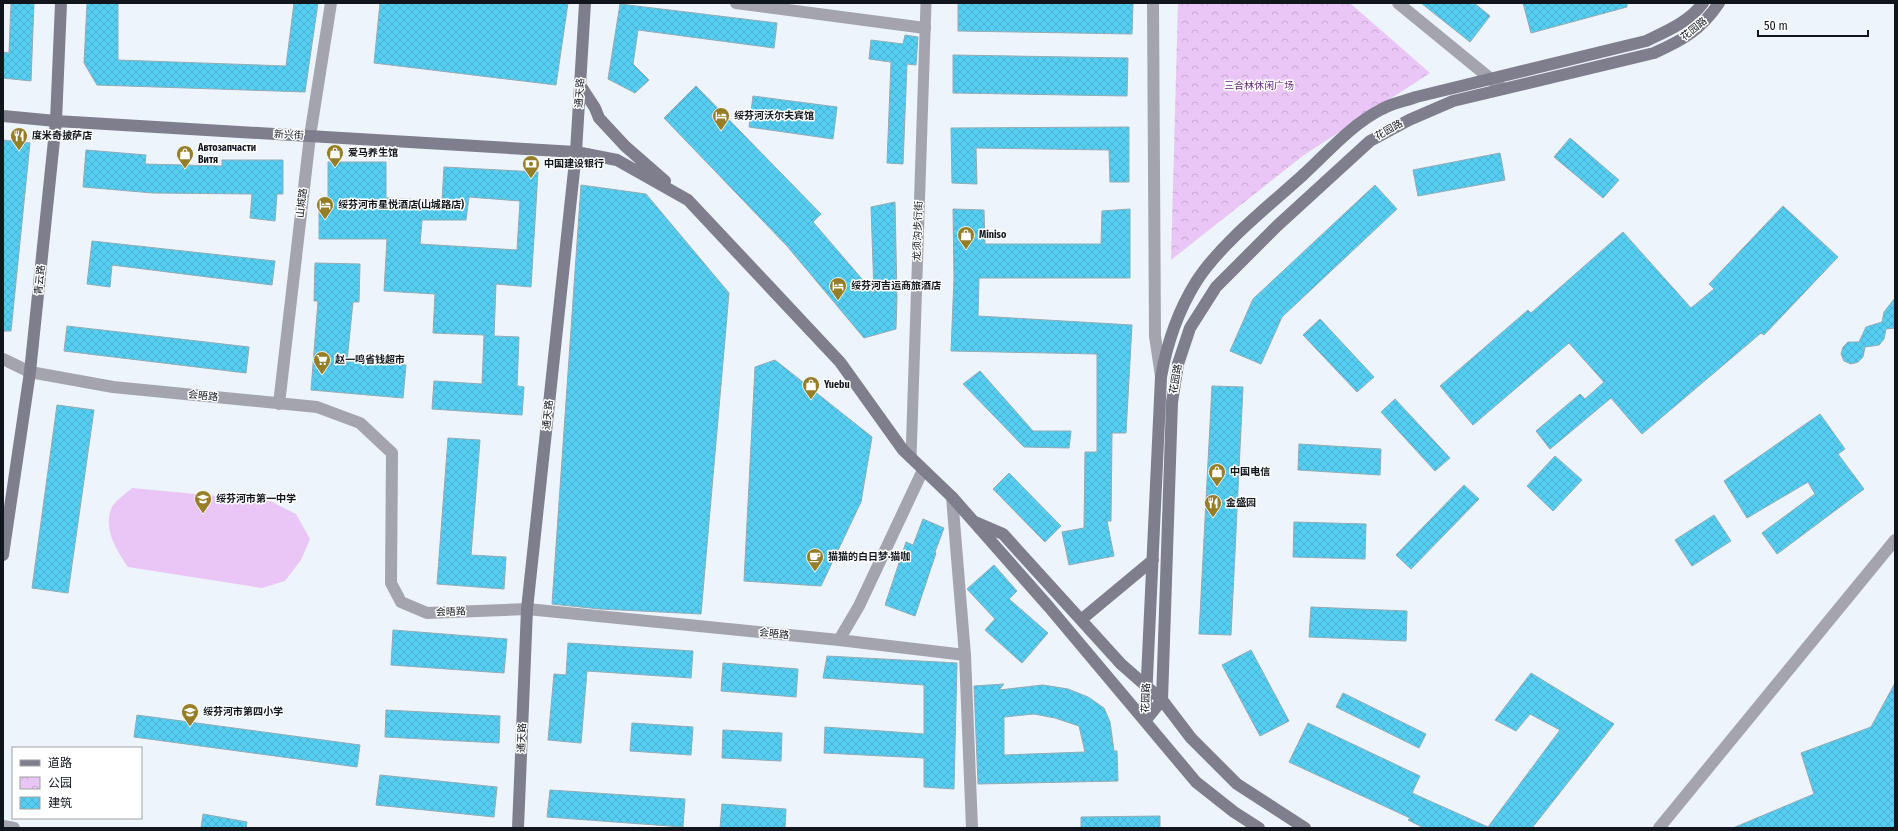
<svg xmlns="http://www.w3.org/2000/svg" width="1898" height="831" font-family="'Fira Sans Condensed','Noto Sans SC',sans-serif">
	<style>
		.grass { fill: #e9c6f6 }
		.park { fill: url(#park-crowns) }
		.building { fill: url(#building-cross-hatch); stroke: #92abb4; fill-rule: evenodd }
		.lines { fill: none; stroke-linecap: round; stroke-linejoin: round }
		.pedestrian { stroke: #a4a4ae; stroke-width: 11 }
		.minor { stroke: #a4a4ae; stroke-width: 12 }
		.tertiary { stroke: #a4a4ae; stroke-width: 12 }
		.secondary { stroke: #7e7e8c; stroke-width: 12 }
		.labels { text-anchor: middle; dominant-baseline: central; stroke-width: 3; stroke-linejoin: round; paint-order: stroke }
		.street-label { font-size: 10px; fill: #11161d; stroke: #fff }
		.park-label { font-size: 10px; fill: #601e75; stroke: #fff }
		.poi-label { font-size: 10px; font-weight: bold; fill: #11161d; stroke: #fff; text-anchor: start }
	</style>
	<defs>
		<pattern id="park-crowns" width="20" height="18" patternUnits="userSpaceOnUse"><rect width="20" height="18" fill="#e9c6f6"/><path d="M2 6a3 3 0 1 1 6 0M12 15a3 3 0 1 1 6 0" fill="none" stroke="#c7a9d2"/></pattern>
		<pattern id="building-cross-hatch" width="8" height="8" patternUnits="userSpaceOnUse"><rect width="8" height="8" fill="#56cef2"/><path d="M0 0l8 8M0 8l8-8" fill="none" stroke="#4ab0cf"/></pattern>
	</defs>
	<rect width="100%" height="100%" fill="#edf4fb"/>
	<path class="grass" d="M132,488L270,501L296,514L310,539L301,560L285,581L262,588L128,567C117,551 102,528 112,507C116,500 127,493 132,488Z"/>
	<path class="park" d="M1178,3H1350L1430,73L1304,155L1171,260Z"/>
	<path class="building" d="M11,3H34L31,81L3,78V52L9,53Z
		M87,3H118V60L286,66L294,3H318L305,92L97,85L84,63Z
		M380,3H568L556,85L374,63Z
		M958,3H1133L1132,34L958,31Z
		M1421,3H1474L1490,16L1470,42Z
		M1523,3H1627V7L1531,33Z
		M620,4L777,23L774,48L638,30L633,64L649,80L635,93L608,79Z
		M905,35L918,37L916,65L907,64L903,164L887,163L891,62L869,59L871,40L903,44Z
		M953,55L1128,58L1127,96L953,93Z
		M696,86L821,214L813,222L874,293L871,207L895,202L897,297L896,329L864,338L787,246L664,118Z
		M753,96L837,107L833,139L749,127Z
		M1129,127V182H1110L1109,150L976,148L977,184L952,183L951,128Z
		M1570,138L1619,180L1603,198L1554,157Z
		M3,140L30,143L11,331H3Z
		M86,150L146,155L145,164L222,166V160H283V194H277L275,221L250,218L252,194L153,193L83,187Z
		M1500,153L1505,180L1418,196L1413,170Z
		M328,162H386V198L442,201L444,167L538,172L531,287L496,284L494,336L519,337L517,386L524,387L522,415L432,409L434,381L482,384L484,335L433,333L435,294L384,291L387,239H319V205H328ZM469,197L520,201L517,250L420,244L422,220H466Z
		M581,185L646,194L729,293L701,614L600,609L552,604Z
		M1375,185L1397,209L1282,317L1261,364L1230,351L1253,299Z
		M1783,206L1838,257L1764,335L1761,333L1642,434L1611,398L1550,449L1536,431L1580,394L1585,399L1604,382L1569,343L1473,425L1440,386L1528,310L1531,313L1623,232L1691,308L1714,289L1709,284Z
		M953,209L984,210L985,244H1101L1102,211L1130,209V278H979L978,316L1132,325L1126,433H1112L1111,521H1107L1114,556L1069,565L1062,532L1084,528L1085,452H1097V354L951,351L954,278Z
		M92,241L275,261L272,285L112,265L110,287L87,284Z
		M315,263L360,264L359,302H353L347,361L406,365L403,398L311,390L318,301H314Z
		M1895,298V328L1886,329L1884,339L1879,345L1865,347L1863,357L1858,362L1851,364L1844,361L1841,354L1843,347L1848,342H1859L1866,327L1882,322L1884,312Z
		M1320,319L1374,377L1357,392L1303,335Z
		M67,326L249,347L246,373L64,351Z
		M775,360L872,437L861,502L821,586L744,581L755,367Z
		M980,371L1033,431H1071L1069,448L1024,447L963,384Z
		M1212,386L1243,387L1231,635L1199,634Z
		M1395,399L1450,458L1435,471L1381,412Z
		M57,405L94,410L68,593L32,588Z
		M1820,414L1845,449L1838,454L1864,489L1777,554L1762,533L1815,494L1808,482L1747,518L1724,481Z
		M448,438L480,440L471,555L506,557L504,589L437,584Z
		M1299,444L1381,449L1380,475L1298,470Z
		M1555,456L1582,480L1553,511L1527,486Z
		M1009,473L1061,526L1045,542L993,489Z
		M1464,485L1479,499L1411,569L1396,555Z
		M1714,515L1731,541L1692,566L1675,540Z
		M923,519L944,528L935,552L936,553L915,616L885,605L906,542L913,545Z
		M1294,522L1366,524L1365,559L1293,557Z
		M994,565L1017,591L1009,599L1048,633L1022,663L985,630L995,619L967,589Z
		M1311,607L1407,611L1406,641L1309,637Z
		M393,630L507,639L504,673L391,665Z
		M568,643L693,651L691,678L587,671L581,743L548,740L554,674L566,675Z
		M1251,650L1289,721L1260,736L1222,665Z
		M827,656L957,663L954,789L924,787V758L824,753L825,727L924,734V685L823,678Z
		M723,663L798,669L796,697L721,691Z
		M1531,673L1614,724L1532,828H1424L1408,820L1410,818L1289,762L1308,723L1420,776L1412,793L1488,827L1560,730L1530,714L1516,731L1495,720Z
		M1895,683V828H1733L1814,794L1801,753L1871,727Z
		M1004,684L999,690L1043,685L1068,689L1088,697L1104,708L1110,722L1114,751H1117L1118,781L978,784L974,686ZM1034,714L1055,718L1079,726L1085,752L1004,755V717Z
		M1343,693L1426,734L1419,748L1336,707Z
		M386,710L500,716L499,743L385,737Z
		M137,715L360,745L357,767L134,737Z
		M632,723L693,727L691,755L630,751Z
		M723,730L782,733L781,761L722,758Z
		M380,775L497,787L494,817L376,805Z
		M550,790L685,799L683,827L547,817Z
		M722,804L786,809L785,828H720Z
		M203,814L247,822L246,828H201Z
		M1160,816V828H1081V817Z"/>
	<g class="lines">
		<path class="pedestrian" d="M911,458L926,3"/>
		<path class="minor" d="M1398,3L1503,89
			M952,497L965,655L972,828"/>
		<path class="tertiary" d="M736,3L925,28
			M1153,3L1155,336L1161,376
			M3,359L30,372L113,387L317,407L360,423L392,453L391,583L401,602L427,613L527,609L839,640L965,655
			M279,404L310,136L331,3
			M839,640L859,606L923,470
			M3,826L14,828
			M1659,828L1895,540"/>
		<path class="secondary" d="M580,85L595,108L599,118L625,146L665,181
			M3,116L56,121L576,152L617,160L688,200L840,362L903,450L952,497L1049,607L1196,782L1234,812L1259,828
			M975,522L1003,534L1121,664L1162,700L1191,738L1237,784L1305,828
			M3,555L30,372L56,121L61,3
			M1082,619L1153,560
			M1145,721L1162,700L1172,402L1178,364L1190,328L1216,287L1277,226L1370,141L1409,120L1453,101L1654,53C1683,40 1701,30 1719,3
			M1145,721L1161,377C1167,343 1178,311 1196,282C1220,244 1270,205 1303,175C1328,152 1352,124 1382,109C1392,103 1405,101 1416,97L1646,41C1667,31 1689,22 1703,3
			M518,828L527,609L576,152L585,3"/>
	</g>
	<defs>
		<symbol id="hotel-pin" viewBox="-11 -11 22 30"><path d="M0 17L-7.5 6A9.5 9.5 0 1 1 7.5 6Z" fill="#967e26" stroke="#fff"/><path d="M-6-4.5h1.5V1H6V5H4.5V3h-9V5H-6ZM-4 0a1.8 1.8 0 1 1 3.6 0ZM.5 0V-2.5h3Q6-2.5 6 0Z" fill="#fff"/></symbol>
		<symbol id="restaurant-pin" viewBox="-11 -11 22 30"><path d="M0 17L-7.5 6A9.5 9.5 0 1 1 7.5 6Z" fill="#967e26" stroke="#fff"/><path d="M-5-6h1v4h1v-4h1v4h1v-4h1v5L-1.5 .5V6h-2V.5L-5-1ZM5-6V6H3V1.5H1.5Q1.5-4 5-6Z" fill="#fff"/></symbol>
		<symbol id="shop-pin" viewBox="-11 -11 22 30"><path d="M0 17L-7.5 6A9.5 9.5 0 1 1 7.5 6Z" fill="#967e26" stroke="#fff"/><path d="M-5-2.5h2.3a2.7 3.5 0 0 1 5.4 0H5L5.5 6h-11ZM-1.5-2.5h3a1.5 2.3 0 0 0-3 0Z" fill="#fff"/></symbol>
		<symbol id="bank-pin" viewBox="-11 -11 22 30"><path d="M0 17L-7.5 6A9.5 9.5 0 1 1 7.5 6Z" fill="#967e26" stroke="#fff"/><path d="M-6-4H6V4H-6ZM0-2.3a2.3 2.3 0 1 0 0 4.6a2.3 2.3 0 1 0 0-4.6Z" fill="#fff"/></symbol>
		<symbol id="supermarket-pin" viewBox="-11 -11 22 30"><path d="M0 17L-7.5 6A9.5 9.5 0 1 1 7.5 6Z" fill="#967e26" stroke="#fff"/><path d="M-6-5.5h2.5l.6 2H6L4.5 2H-2.5L-4.4-4H-6ZM-1.5 3.2a1.3 1.3 0 1 0 .1 0ZM3 3.2a1.3 1.3 0 1 0 .1 0Z" fill="#fff"/></symbol>
		<symbol id="school-pin" viewBox="-11 -11 22 30"><path d="M0 17L-7.5 6A9.5 9.5 0 1 1 7.5 6Z" fill="#967e26" stroke="#fff"/><path d="M0-5L7-2L0 1L-7-2ZM-4 1L0 2.5L4 1V4Q0 6-4 4Z" fill="#fff"/></symbol>
		<symbol id="cafe-pin" viewBox="-11 -11 22 30"><path d="M0 17L-7.5 6A9.5 9.5 0 1 1 7.5 6Z" fill="#967e26" stroke="#fff"/><path d="M-5.5-4.5H6V0H3Q3 3.5 0 3.5H-2.5Q-5.5 3.5-5.5 0ZM3-3.2v2h1.7v-2ZM-6 4.5H4V6H-6Z" fill="#fff"/></symbol>
	</defs>
	<g fill-rule="evenodd">
		<use href="#hotel-pin" x="711" y="106" width="20" height="27"/>
		<use href="#restaurant-pin" x="9" y="126" width="20" height="27"/>
		<use href="#shop-pin" x="325" y="143" width="20" height="27"/>
		<use href="#shop-pin" x="175" y="144" width="20" height="27"/>
		<use href="#bank-pin" x="521" y="154" width="20" height="27"/>
		<use href="#hotel-pin" x="315" y="195" width="20" height="27"/>
		<use href="#shop-pin" x="956" y="225" width="20" height="27"/>
		<use href="#hotel-pin" x="828" y="276" width="20" height="27"/>
		<use href="#supermarket-pin" x="312" y="350" width="20" height="27"/>
		<use href="#shop-pin" x="801" y="375" width="20" height="27"/>
		<use href="#shop-pin" x="1207" y="462" width="20" height="27"/>
		<use href="#school-pin" x="193" y="489" width="20" height="27"/>
		<use href="#restaurant-pin" x="1203" y="493" width="20" height="27"/>
		<use href="#cafe-pin" x="805" y="547" width="20" height="27"/>
		<use href="#school-pin" x="180" y="702" width="20" height="27"/>
	</g>
	<g class="labels">
		<g class="street-label">
			<text transform="translate(1694 29) rotate(-39)">花园路</text>
			<text transform="translate(580 93) rotate(-86)">通天路</text>
			<text transform="translate(1389 130) rotate(-29)">花园路</text>
			<text transform="translate(289 135) rotate(3)">新兴街</text>
			<text transform="translate(302 203) rotate(-83)">山城路</text>
			<text transform="translate(918 231) rotate(-88)">龙须沟步行街</text>
			<text transform="translate(40 280) rotate(-84)">青云路</text>
			<text transform="translate(1176 379) rotate(-80)">花园路</text>
			<text transform="translate(203 396) rotate(6)">会晤路</text>
			<text transform="translate(548 415) rotate(-84)">通天路</text>
			<text transform="translate(451 612) rotate(-2)">会晤路</text>
			<text transform="translate(774 634) rotate(6)">会晤路</text>
			<text transform="translate(1146 698) rotate(-88)">花园路</text>
			<text transform="translate(522 738) rotate(-88)">通天路</text>
		</g>
		<g class="park-label">
			<text x="1259" y="86">三合林休闲广场</text>
		</g>
		<g class="poi-label">
			<text x="734" y="116">绥芬河沃尔夫宾馆</text>
			<text x="32" y="136">度米奇披萨店</text>
			<text x="198" y="148">Автозапчасти<tspan x="198" dy="12">Витя</tspan></text>
			<text x="348" y="153">爱马养生馆</text>
			<text x="544" y="164">中国建设银行</text>
			<text x="338" y="205">绥芬河市星悦酒店(山城路店)</text>
			<text x="979" y="235">Miniso</text>
			<text x="851" y="286">绥芬河吉运商旅酒店</text>
			<text x="335" y="360">赵一鸣省钱超市</text>
			<text x="824" y="385">Yuebu</text>
			<text x="1230" y="472">中国电信</text>
			<text x="216" y="499">绥芬河市第一中学</text>
			<text x="1226" y="503">金盛园</text>
			<text x="828" y="557">猫猫的白日梦·猫咖</text>
			<text x="203" y="712">绥芬河市第四小学</text>
		</g>
	</g>
	<rect width="1898" height="831" fill="none" stroke="#11161d" stroke-width="8"/>
	<rect x="12" y="747" width="130" height="72" fill="#ffffff" stroke="#a0a2a5"/>
	<rect x="20" y="760" width="20" height="6" fill="#7e7e8c" stroke="#a0a2a5"/>
	<text x="48" y="767" font-size="12" fill="#11161d">道路</text>
	<rect x="20" y="777" width="20" height="12" fill="url(#park-crowns)" stroke="#a0a2a5"/>
	<text x="48" y="787" font-size="12" fill="#11161d">公园</text>
	<rect x="20" y="797" width="20" height="12" fill="url(#building-cross-hatch)" stroke="#a0a2a5"/>
	<text x="48" y="807" font-size="12" fill="#11161d">建筑</text>
	<path d="M1758 30v6h110v-6" fill="none" stroke="#11161d" stroke-width="2"/>
	<text x="1764" y="30" font-size="12" fill="#11161d" stroke="#ffffff" stroke-width="3" paint-order="stroke">50 m</text>
</svg>
